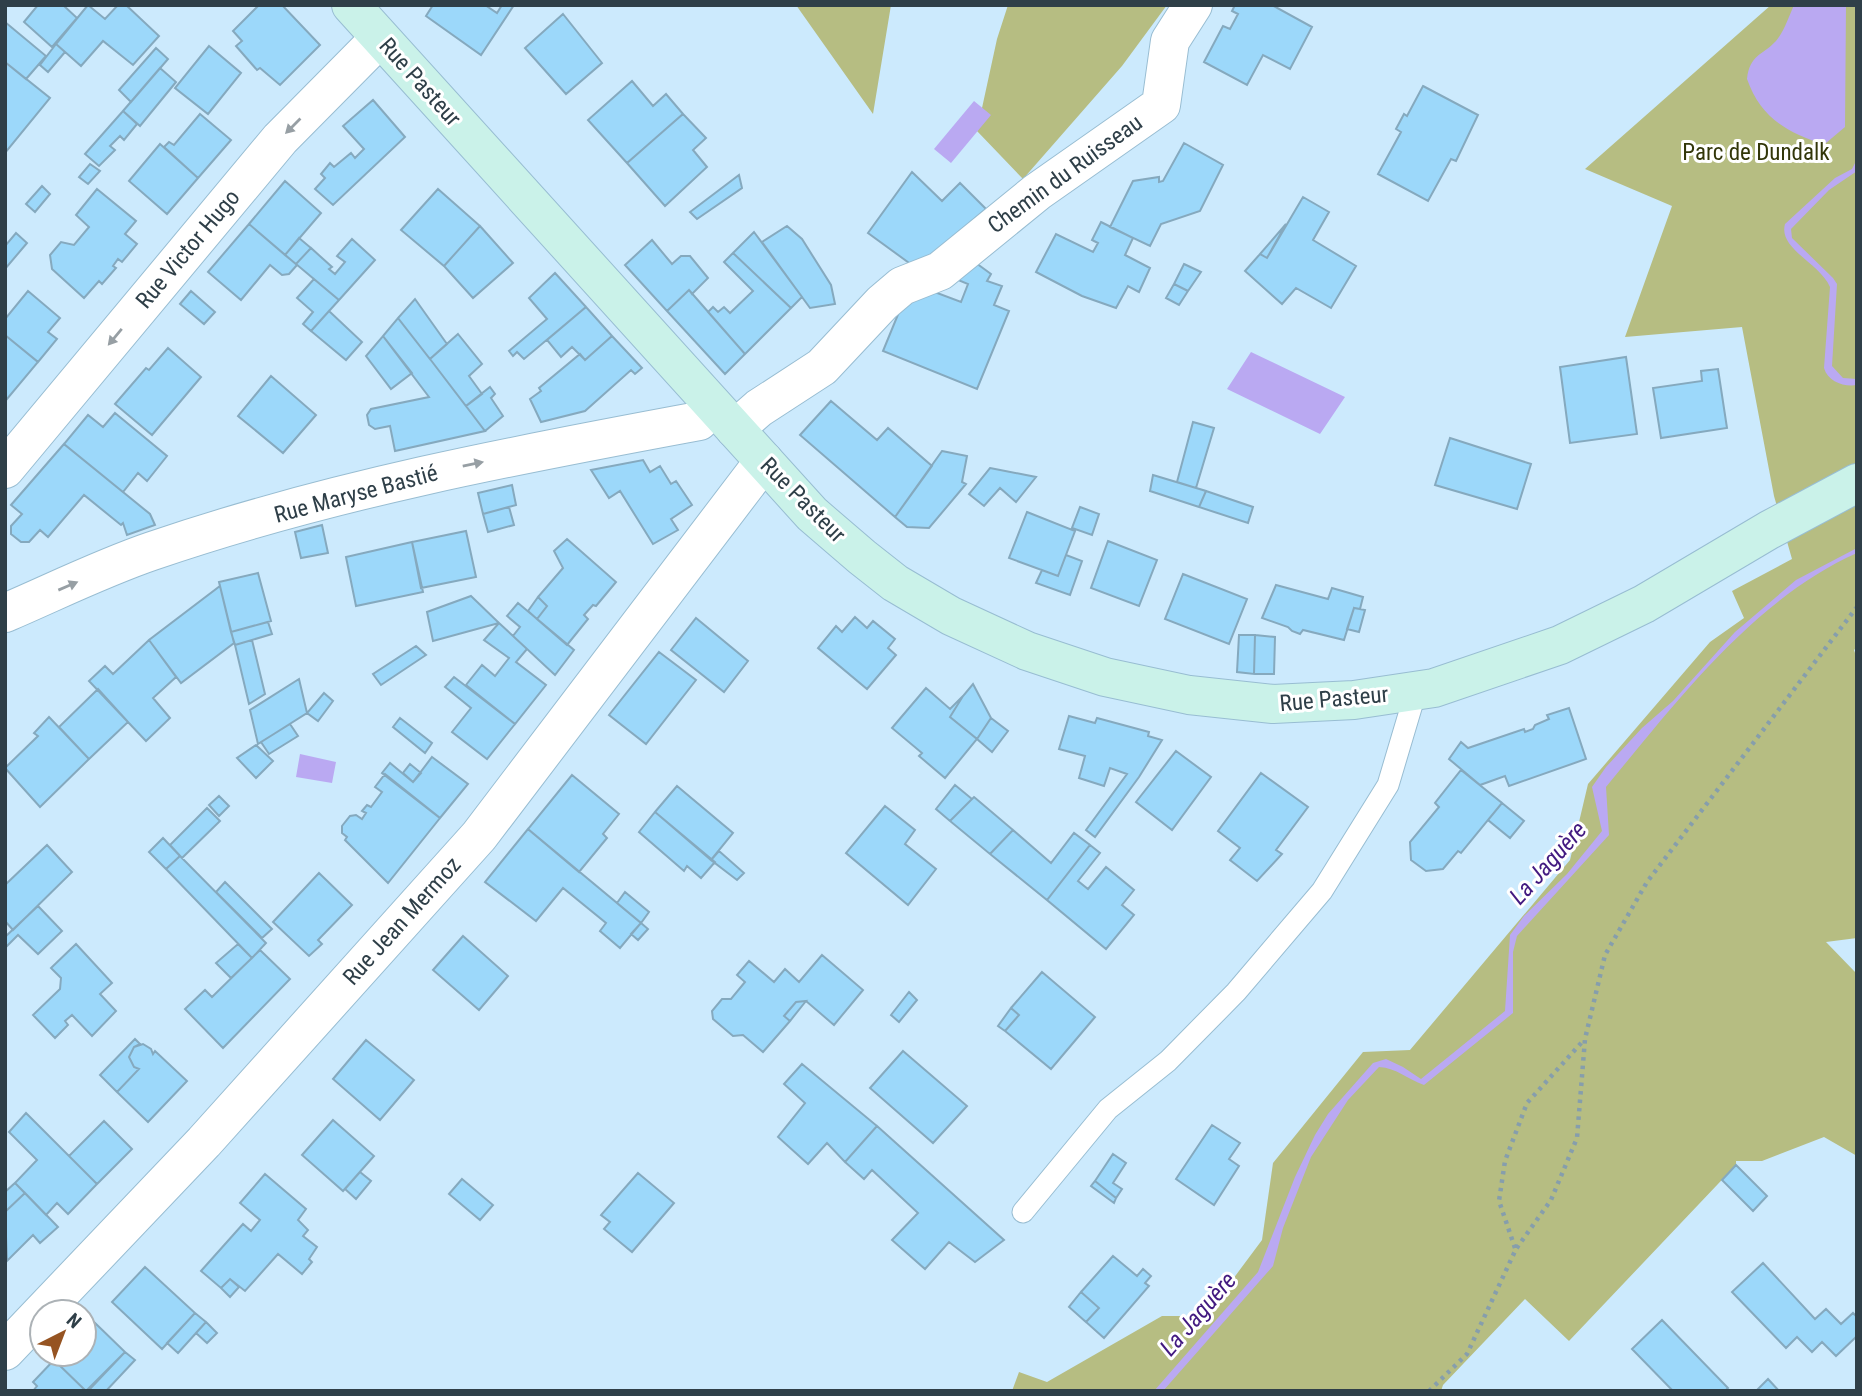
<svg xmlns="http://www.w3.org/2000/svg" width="1862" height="1396" font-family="'Roboto Condensed',sans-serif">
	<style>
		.green { fill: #b6bd82 }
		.water { fill: #baa9f2 }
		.building { fill: #9cd8fa; stroke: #85a9be; stroke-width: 2 }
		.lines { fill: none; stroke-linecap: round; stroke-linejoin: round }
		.lane-casing { stroke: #98bdd2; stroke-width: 23 }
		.street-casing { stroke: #98bdd2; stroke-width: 40 }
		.secondary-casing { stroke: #98bdd2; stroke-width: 40 }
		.path { stroke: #869eac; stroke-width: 4.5; stroke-dasharray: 3.5 5; stroke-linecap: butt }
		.lane { stroke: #fff; stroke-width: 21 }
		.street { stroke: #fff; stroke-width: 38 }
		.secondary { stroke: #caf2e9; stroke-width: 38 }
		.oneway { fill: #979fa4 }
		.labels { text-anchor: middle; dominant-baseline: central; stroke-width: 6; stroke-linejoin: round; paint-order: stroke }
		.street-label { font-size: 23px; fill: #2f3f48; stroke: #fff }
		.park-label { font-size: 23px; fill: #323609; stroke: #fff }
		.water-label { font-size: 24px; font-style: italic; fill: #421980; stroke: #fff }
	</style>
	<rect width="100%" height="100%" fill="#cceafd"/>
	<path class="green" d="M796,5H891L873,114Z
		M1008,5H1167L1122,66L1023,179L977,131L997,39Z
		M1771,5H1857V647L1854,650L1857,659V938L1826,942L1857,974V1156L1824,1137L1762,1161H1736V1165L1569,1341L1525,1299L1443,1385L1441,1391H1012L1019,1372L1047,1382L1162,1316H1199L1230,1283L1262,1240L1273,1163L1363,1052L1410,1050L1570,860L1588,784L1710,642L1744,618L1732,591L1792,559L1774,496L1742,327L1625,337L1672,206L1585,169Z"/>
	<path class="water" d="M1794,5H1846L1845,127L1826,143C1816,143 1809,139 1799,135C1773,123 1757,107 1747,79C1750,54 1762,56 1776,41C1784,32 1789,16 1794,5Z
		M974,101L991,115L951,163L934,149Z
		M1857,159V171L1829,190L1791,229L1792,238L1833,278L1837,284L1832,366L1843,378L1857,379V385C1844,387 1828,382 1824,368L1830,287C1820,263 1778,249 1785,224L1835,178L1852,169Z
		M1251,352L1345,397L1320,434L1227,389Z
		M1857,548V553C1755,598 1676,702 1606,787L1609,835L1517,936L1513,952V1013L1424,1085C1407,1079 1397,1068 1379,1067L1348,1100L1311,1157L1283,1228L1273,1266L1163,1391H1154L1258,1272L1295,1177L1315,1135L1328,1114L1373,1063L1386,1059L1403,1067L1421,1079L1505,1011L1510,935L1524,916L1567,874L1602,831L1592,787L1606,767L1642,728L1673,701L1735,632L1796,580Z
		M300,754L336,762L332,783L296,777Z"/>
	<path class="building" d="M38,5H63L77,18L52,47L24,22Z
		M88,5L105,19L118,5H126L159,36L133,65L103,41L81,66L56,44Z
		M259,5H282L320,45L280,85L260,68L257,70L236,46L242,41L233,31Z
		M433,5H485L497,13L502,5H514L481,55L426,16Z
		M1235,5H1272L1312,27L1290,69L1263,55L1247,85L1204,62L1223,26L1230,29L1238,14L1232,11Z
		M563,14L602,63L566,94L525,48Z
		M5,22L46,56L26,79L5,62Z
		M56,44L65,52L48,72L40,65Z
		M209,46L241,73L208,114L175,88Z
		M156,48L168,59L131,102L119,90Z
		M5,62L50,98L5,153Z
		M160,68L176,82L140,126L123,111Z
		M632,81L653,106L666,94L683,114L627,163L588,120Z
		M1423,86L1478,115L1456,161L1451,159L1428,201L1378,174L1401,132L1396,129L1404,114L1407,116Z
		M373,100L405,137L333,205L315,189L325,178L321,174L330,163L334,167L351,153L355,158L364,149L343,126Z
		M123,111L137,124L124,140L120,136L110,146L115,150L99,166L85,154Z
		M200,114L231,140L198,178L164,147L169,142L174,145Z
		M683,114L706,138L693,150L707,167L665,206L627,163Z
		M1184,143L1223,165L1200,211L1161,224L1150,246L1110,227L1133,181L1159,177V182L1163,181Z
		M160,144L198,178L167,214L129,181Z
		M90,164L100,171L88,184L79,177Z
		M912,172L942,201L960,183L986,209L916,268L868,233Z
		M739,175L742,188L697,219L690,212Z
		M285,181L321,213L285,255L249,224Z
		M42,186L50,194L35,212L26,204Z
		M97,189L136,221L125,234L137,244L122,262L118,259L113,266L116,268L102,284L99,281L84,298L52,269L50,255L61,242L74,245L89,227L76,215Z
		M438,189L480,226L444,266L401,230Z
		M1303,197L1329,212L1313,240L1356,266L1331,308L1296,288L1282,304L1245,271L1260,254L1267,258Z
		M1101,222L1133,238L1125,255L1150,268L1139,292L1128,286L1116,308L1082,296L1036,272L1056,234L1093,252L1098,243L1092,240Z
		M249,224L297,265L289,274L282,275L270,265L241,300L208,272Z
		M1286,224L1267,258L1260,254Z
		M480,226L513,263L473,298L444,266Z
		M787,226L802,239L831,285L835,304L810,308L762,242Z
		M754,232L802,297L791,308L733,253Z
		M16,233L27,243L5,269V246Z
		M299,238L311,248L296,264L285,255Z
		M352,239L375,260L339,300L296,264L311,248L332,267L329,269L335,274L345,262L337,256Z
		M652,240L672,264L681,256H690L708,278L692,294L689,290L667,311L625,265Z
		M733,253L791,308L745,354L708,312L713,307L718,312L724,307L730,313L753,291L724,262Z
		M965,255L991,274L987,281L1002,286L994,305L1009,311L977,389L883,351L899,312L916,285L961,302L968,284L946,275Z
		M1184,264L1201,272L1188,291L1174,284Z
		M555,273L586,307L524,359L517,352L513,356L509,351L547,319L529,298Z
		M314,279L339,300L311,331L303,324L313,312L297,298Z
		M1174,284L1188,291L1179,305L1166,298Z
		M689,290L745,354L725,374L667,311Z
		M28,291L60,318L48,332L57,339L38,362L5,335V319Z
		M191,291L215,312L204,324L180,304Z
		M415,299L447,344L430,359L398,318Z
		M586,307L612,336L585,360L572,347L561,357L547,340Z
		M329,311L362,342L346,360L311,331Z
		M398,318L430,359L485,431L395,451L390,426L375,429L369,425L367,415L371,409L429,397L383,336Z
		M458,334L482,364L469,376L482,394L466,406L430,359Z
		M5,335L38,362L7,399L5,397Z
		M383,336L412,373L391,389L366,356Z
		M612,336L642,368L635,374L631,370L585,411L541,422L530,399L541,391L539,388L580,354L585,360Z
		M168,348L201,377L152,435L115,404L146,368L149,370Z
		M1626,357L1637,434L1570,443L1560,367Z
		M1718,369L1727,428L1661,438L1653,388L1702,381L1701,371Z
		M271,376L316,415L283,453L238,416Z
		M490,387L495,394L491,398L503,416L485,431L466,406Z
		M831,401L877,440L888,428L932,466L895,517L800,435Z
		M115,413L167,456L147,481L138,473L123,492L64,444L88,415L103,427Z
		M1193,422L1214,428L1196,488L1177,482Z
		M1450,438L1531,464L1517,509L1435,485Z
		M64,444L150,514L155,525L127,535L123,523L121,525L84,495L48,537L40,530L29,542H21L11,534V526L22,514L11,505Z
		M942,451L967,456L962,482L966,484L929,528L907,527L895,517Z
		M643,460L650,472L660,466L671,484L676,481L692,505L671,519L678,530L653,544L620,491L609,498L591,470Z
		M990,468L1036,477L1016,502L1000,488L984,506L969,494Z
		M1153,475L1206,491L1199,507L1150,491Z
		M512,485L516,505L483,514L478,493Z
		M1206,491L1253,507L1248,523L1199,507Z
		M509,507L514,525L488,532L483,514Z
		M1080,507L1099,514L1092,535L1072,528Z
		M1027,512L1075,531L1058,576L1009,558Z
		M322,525L328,553L301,558L295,532Z
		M466,531L476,577L421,588L412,542Z
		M567,539L616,582L596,606L593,605L584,615L588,619L567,645L537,619L547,606L538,597L563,568L554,551Z
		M1108,541L1157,560L1139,606L1091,588Z
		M412,542L423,592L356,606L346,557Z
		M1066,555L1082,561L1070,595L1036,583L1042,570L1058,576Z
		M258,573L271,621L231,632L219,582Z
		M1183,574L1247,599L1229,644L1165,619Z
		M1276,585L1328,599L1332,588L1363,597L1360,609L1354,608L1344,640L1303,630L1300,634L1292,631L1288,627L1262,618Z
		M220,586L234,643L181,683L149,640Z
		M471,596L499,623L433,641L427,612Z
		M538,597L547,606L537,619L528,611Z
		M518,603L574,650L555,675L513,636L520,627L507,616Z
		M1354,608L1365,610L1359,632L1347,629Z
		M855,617L867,628L873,621L895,639L888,648L896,655L867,689L818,648L836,626L842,632Z
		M696,618L748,661L724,692L671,650Z
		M268,622L272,634L235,645L231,632Z
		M499,623L527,649L516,662L546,685L515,724L466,685L482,665L495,676L509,658L484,640Z
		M1239,635H1255L1254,674L1237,672Z
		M1255,635L1275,637L1274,674H1254Z
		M149,640L176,677L153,698L170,718L146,741L89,681L105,666L113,674Z
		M252,640L265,694L249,704L235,645Z
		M416,646L426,655L381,685L373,674Z
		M659,652L696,680L646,744L609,715Z
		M454,677L515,724L487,759L452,732L471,708L445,687Z
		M299,679L307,713L258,744L250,710Z
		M973,684L991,718L977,739L950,717L963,696Z
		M926,688L950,709L963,696L950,717L977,739L945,778L919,756L922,753L892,728Z
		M98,689L128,722L89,759L59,727Z
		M324,693L333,701L318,721L307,713Z
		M1569,708L1586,759L1509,786L1505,776L1480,785L1449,759L1461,742L1468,748L1524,729L1525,732L1533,729L1535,725L1549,719L1547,715Z
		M1069,716L1095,723L1097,718L1149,732L1148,736L1162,740L1139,777L1095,837L1086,830L1127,774L1110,768L1104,786L1079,778L1085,756L1059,749Z
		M49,717L89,759L40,807L5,768L38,736L34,733Z
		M400,718L432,743L425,753L393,727Z
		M991,718L1008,731L992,752L977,739Z
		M290,724L298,736L269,754L261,742Z
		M256,745L273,761L256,778L237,758Z
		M1176,751L1211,777L1172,830L1136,802Z
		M432,757L468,784L440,818L382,773L390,763L413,782Z
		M410,764L421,773L413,782L403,773Z
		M1461,770L1502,803L1461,853L1458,851L1443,869L1426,871L1411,860L1410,842L1439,807L1435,803Z
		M1261,773L1308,807L1276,850L1282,854L1257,881L1230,860L1240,848L1218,831Z
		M385,774L440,818L388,883L345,840L347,837L342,833V826L350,816L356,815L362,819L366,813L362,811L367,805L371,807L382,792L375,787Z
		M572,775L619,814L603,834L607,838L579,872L528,829Z
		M955,785L972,799L950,821L936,809Z
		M677,786L733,833L711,860L655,812Z
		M219,796L229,806L219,816L209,805Z
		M974,797L1013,830L990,854L950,821Z
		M1502,803L1524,821L1510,838L1488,820Z
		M885,806L915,830L905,844L936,869L908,905L846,853Z
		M207,808L220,821L182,858L170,845Z
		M655,812L715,862L701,878L687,866L684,871L639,832Z
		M528,829L641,923L620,948L600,931L606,923L563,888L536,921L485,882Z
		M1013,830L1051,863L1074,833L1090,845L1047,900L990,854Z
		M163,838L180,856L166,869L149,852Z
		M47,845L72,872L13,930L5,921V885Z
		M1090,845L1100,853L1078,881L1088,889L1106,867L1134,890L1122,905L1134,915L1106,949L1047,900Z
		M719,851L744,873L737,880L711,860Z
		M180,856L266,943L252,958L166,869Z
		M319,873L352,905L318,940L322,944L309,956L273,922Z
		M225,882L272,929L262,938L216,892Z
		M625,892L649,912L641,923L617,903Z
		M38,906L62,931L38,954L18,935L5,948V937Z
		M641,923L648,929L638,940L631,934Z
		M463,936L508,976L479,1010L433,970Z
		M76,944L112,983L100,994L116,1011L92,1036L72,1015L65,1021L68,1025L55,1038L33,1015L60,989L61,978L51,968Z
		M238,944L252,958L231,978L216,963Z
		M260,950L290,979L223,1048L185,1009L205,990L212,997Z
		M822,955L863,990L834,1025L806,1001L796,1002L784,1016L790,1021L763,1052L743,1035L733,1036L713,1019L712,1011L722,999H731L745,982L737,975L749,961L774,982L785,969L799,982Z
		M1042,972L1095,1017L1051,1069L1005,1031L1019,1015L1011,1008Z
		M909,992L917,1000L899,1022L891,1015Z
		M806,1001L790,1021L784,1016L796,1002Z
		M1011,1008L1019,1015L1005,1031L998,1026Z
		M135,1039L140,1044L134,1047L129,1057L134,1067L139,1069L117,1092L100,1075Z
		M366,1040L414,1080L380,1120L333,1079Z
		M143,1044L151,1049L153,1054L155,1051L187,1081L148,1122L117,1092L139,1069L134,1067L129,1057L134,1047Z
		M903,1051L967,1106L933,1143L870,1088Z
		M802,1064L877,1126L845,1162L827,1143L808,1164L778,1137L805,1103L784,1084Z
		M26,1113L97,1184L68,1214L57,1203L46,1215L15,1183L37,1160L9,1132Z
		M333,1120L374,1156L343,1191L302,1155Z
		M104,1121L132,1149L97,1184L69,1156Z
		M1212,1125L1240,1143L1229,1159L1239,1166L1214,1205L1176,1179Z
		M877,1126L1004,1240L975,1262L949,1242L925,1269L892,1240L918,1213L872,1170L864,1179L845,1162Z
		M1113,1154L1126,1163L1113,1183L1122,1189L1116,1198L1095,1181Z
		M1736,1165L1767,1196L1753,1211L1722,1180Z
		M360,1172L371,1181L356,1199L345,1189Z
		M638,1173L674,1203L632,1252L604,1229L610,1222L601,1215Z
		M265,1174L306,1209L298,1220L308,1230L303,1236L317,1247L309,1259L312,1262L302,1274L278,1254L245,1291L230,1279L221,1288L201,1271L243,1224L251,1231L260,1220L240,1203Z
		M462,1179L493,1205L480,1220L449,1194Z
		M1095,1181L1116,1198L1114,1203L1091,1186Z
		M15,1183L25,1193L5,1212V1192Z
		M25,1193L58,1227L40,1243L33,1235L7,1261L5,1212Z
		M1113,1256L1137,1276L1143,1269L1151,1276L1145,1283L1149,1286L1104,1338L1086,1322L1099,1308L1081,1292Z
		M1763,1263L1815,1319L1826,1309L1841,1324L1853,1313L1857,1317V1336L1836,1356L1822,1342L1812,1352L1797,1337L1786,1348L1732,1292Z
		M145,1267L195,1313L162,1349L112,1302Z
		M230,1279L239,1287L230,1297L221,1288Z
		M1081,1292L1099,1308L1086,1322L1069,1307Z
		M195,1313L206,1322L178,1353L167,1343Z
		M1662,1320L1728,1388L1725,1391H1673L1632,1349Z
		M93,1321L125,1352L86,1391L54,1360L61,1354H84V1330Z
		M206,1322L217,1333L207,1343L196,1333Z
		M125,1352L135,1360L106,1391H88Z
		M54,1360L86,1391H33L37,1386L33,1382Z
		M1768,1379L1779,1391H1756Z"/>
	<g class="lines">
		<defs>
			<path id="lane" d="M1023,1212L1108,1109L1168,1061L1236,992L1322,891L1388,785L1416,691"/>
			<path id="street" d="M735,429L759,408L822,367L882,303L902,286L940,271L1037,192L1161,105L1170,41L1193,5
				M5,469L280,139L380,38
				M5,613C54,592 102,568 152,551C330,490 515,455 699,421L713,406
				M5,1351L204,1142L479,836L764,461"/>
			<path id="secondary" d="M351,5L812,514L862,557L895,583L951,616L1027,651L1105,677L1189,695L1273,704L1354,700L1434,688L1560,645L1644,604L1769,530L1857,483"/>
		</defs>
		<use href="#lane" class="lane-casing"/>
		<use href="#street" class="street-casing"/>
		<use href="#secondary" class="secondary-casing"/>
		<path class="path" d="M1515,1248L1499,1201L1505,1161L1527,1103L1583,1041
			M1429,1391L1467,1354L1516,1249L1551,1200L1577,1138L1585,1039L1605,955L1647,882L1857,607"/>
		<use href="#lane" class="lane"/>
		<use href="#street" class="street"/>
		<use href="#secondary" class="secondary"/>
	</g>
	<defs><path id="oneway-solid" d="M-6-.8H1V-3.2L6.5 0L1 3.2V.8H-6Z" transform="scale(1.75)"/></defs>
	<g class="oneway">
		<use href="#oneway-solid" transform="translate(293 126) rotate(135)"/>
		<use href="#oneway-solid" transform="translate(115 337) rotate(130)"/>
		<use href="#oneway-solid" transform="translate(473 464) rotate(-12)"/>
		<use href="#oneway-solid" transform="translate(68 586) rotate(-23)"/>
	</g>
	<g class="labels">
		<g class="street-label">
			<text transform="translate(420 82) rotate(48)">Rue Pasteur</text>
			<text transform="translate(1065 174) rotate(-36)">Chemin du Ruisseau</text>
			<text transform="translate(188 249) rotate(-50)">Rue Victor Hugo</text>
			<text transform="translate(356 494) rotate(-15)">Rue Maryse Bastié</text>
			<text transform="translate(803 500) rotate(45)">Rue Pasteur</text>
			<text transform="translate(1334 699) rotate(-5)">Rue Pasteur</text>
			<text transform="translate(402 921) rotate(-48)">Rue Jean Mermoz</text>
		</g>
		<g class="park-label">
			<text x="1756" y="152">Parc de Dundalk</text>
		</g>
		<g class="water-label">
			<text transform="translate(1548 863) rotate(-48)">La Jaguère</text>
			<text transform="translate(1198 1314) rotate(-49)">La Jaguère</text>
		</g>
	</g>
	<rect width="1862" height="1396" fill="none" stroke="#2f3f48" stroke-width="14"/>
	<g transform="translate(63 1333) rotate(42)"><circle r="33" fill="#ffffff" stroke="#acb2b6" stroke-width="2"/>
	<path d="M0-5L12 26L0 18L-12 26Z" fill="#965422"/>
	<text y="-10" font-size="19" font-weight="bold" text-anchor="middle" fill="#2f3f48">N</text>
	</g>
</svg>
